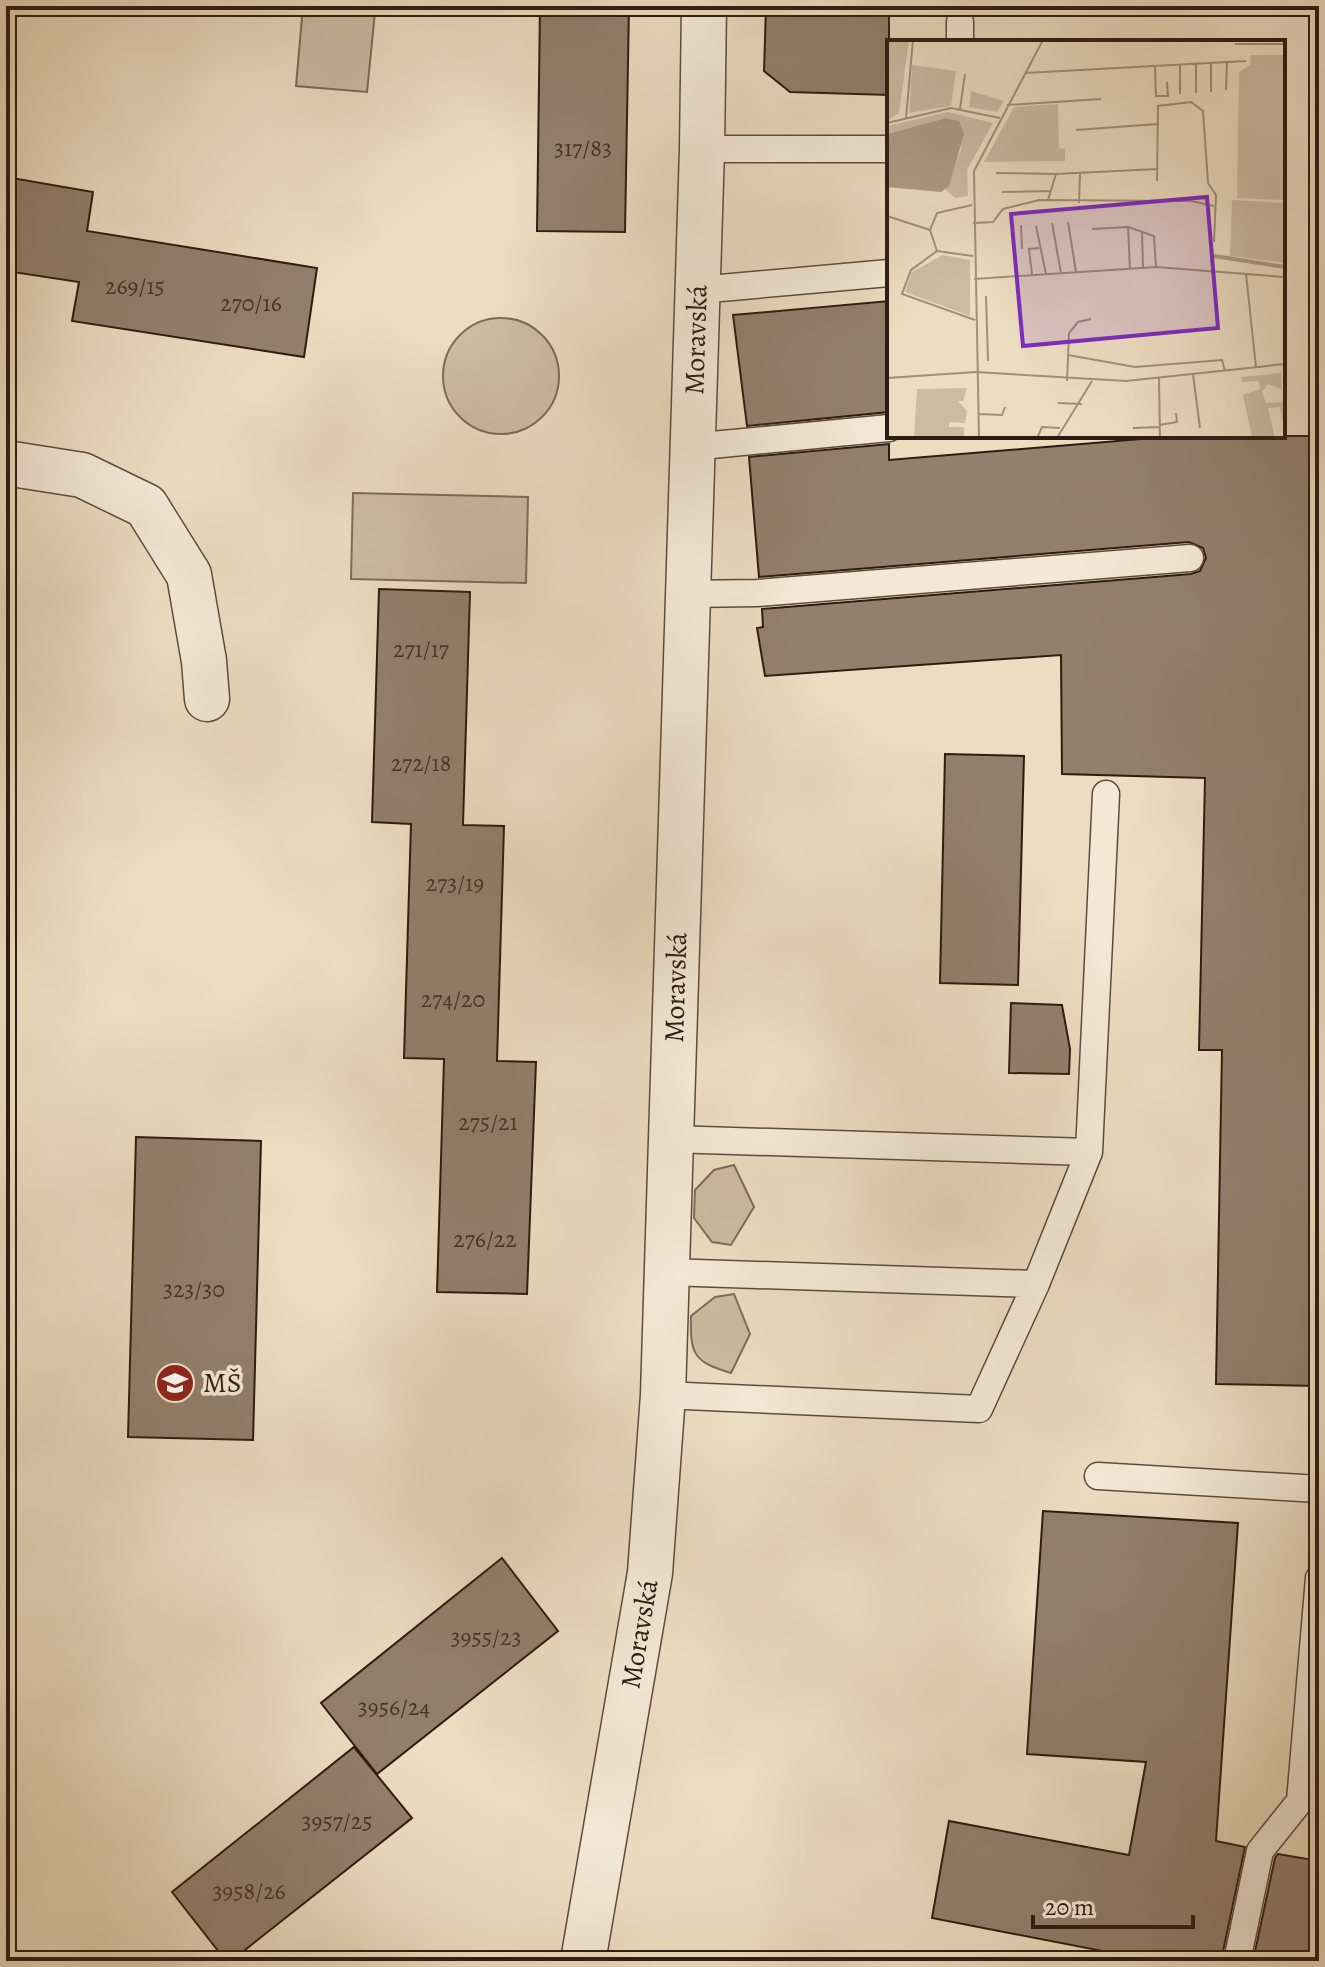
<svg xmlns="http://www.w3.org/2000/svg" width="1325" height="1967" font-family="Alegreya,serif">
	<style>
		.green { fill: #ccbba2; stroke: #7e6b5a; stroke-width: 2 }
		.building { fill: #927f6c; stroke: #301b12; stroke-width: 2 }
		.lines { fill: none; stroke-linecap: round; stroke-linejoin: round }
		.service-casing { stroke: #5f4b3e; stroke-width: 29 }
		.minor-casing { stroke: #5f4b3e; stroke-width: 47 }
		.service { stroke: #f3e8d6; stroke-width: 26 }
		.minor { stroke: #f3e8d6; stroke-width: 44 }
		.labels { text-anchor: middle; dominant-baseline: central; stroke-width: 7; stroke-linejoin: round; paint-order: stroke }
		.number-label { font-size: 24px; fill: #483428 }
		.street-label { font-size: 28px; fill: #301b12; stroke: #f3e8d6 }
		.poi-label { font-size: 28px; fill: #301b12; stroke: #f3e8d6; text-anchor: start }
		.inset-river { fill: none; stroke: #ac9a85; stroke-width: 4 }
		.inset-road { fill: none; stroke: #a18f7a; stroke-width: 2 }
		.view { fill: #7b2cbf; fill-opacity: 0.15; stroke: #7b2cbf; stroke-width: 4 }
		.inset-edge { fill: none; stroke: #301b12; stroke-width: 4 }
	</style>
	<rect width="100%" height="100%" fill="#ecdcc0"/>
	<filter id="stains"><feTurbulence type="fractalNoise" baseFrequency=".0025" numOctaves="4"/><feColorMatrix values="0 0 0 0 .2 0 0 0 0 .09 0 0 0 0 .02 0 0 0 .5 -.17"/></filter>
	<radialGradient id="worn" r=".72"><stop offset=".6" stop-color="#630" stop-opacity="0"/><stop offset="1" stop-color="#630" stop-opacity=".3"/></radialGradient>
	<path class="green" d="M303,6L375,12L367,92L296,86Z
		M443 376a58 58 0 1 1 116 0a58 58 0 1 1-116 0Z
		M353,493L528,497L526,583L351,579Z
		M734,1165L754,1207L731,1245L712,1242L694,1218L695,1190L714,1170Z
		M734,1294L750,1334L731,1373C694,1362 690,1355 691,1316L715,1297Z"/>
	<path class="building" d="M540,6H629L625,232L537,231Z
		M766,6H889V95L790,92L764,71Z
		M6,177L93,192L87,231L317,268L304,357L72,321L79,282L6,271Z
		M889,301V412L747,426L733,315Z
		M1177,436H1319V1386L1216,1384L1222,1050H1199L1205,778L1062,774L1061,655L765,676L757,628L763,627L762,609L1191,574L1200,571L1206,558L1203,548L1189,542L759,577L749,457L889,444V460Z
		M379,589L470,592L463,825L504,826L497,1061L536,1062L527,1294L437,1292L444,1059L404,1058L411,824L372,822Z
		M945,754L1024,756L1018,985L940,983Z
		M1011,1003L1062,1005L1070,1049L1069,1074L1009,1073Z
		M136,1137L261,1141L253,1440L128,1437Z
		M1043,1511L1238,1523L1216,1841L1245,1847L1221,1961H1154L932,1918L949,1821L1129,1855L1146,1762L1027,1754Z
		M502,1558L558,1631L377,1774L321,1703Z
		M354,1747L412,1818L231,1961H226L172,1892Z
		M1278,1854L1319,1861V1961H1253L1275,1858Z"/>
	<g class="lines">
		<defs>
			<path id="service" d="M960,22V42
				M702,149H889
				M698,290L889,273
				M691,447L889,428
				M686,594L757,593L1190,558
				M671,1139L1089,1152
				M667,1272L1036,1284
				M663,1395L979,1409L1036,1284L1089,1152L1106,794
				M1098,1476L1319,1489
				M1237,1961L1260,1851L1300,1801L1319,1578"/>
			<g id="minor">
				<path d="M6,463L82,475L146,506L189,575L204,661L207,699"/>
				<path id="s1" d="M583,1961L650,1573L663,1395L702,149L704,6"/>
			</g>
		</defs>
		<use href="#service" class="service-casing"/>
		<use href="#minor" class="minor-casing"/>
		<use href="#service" class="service"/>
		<use href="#minor" class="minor"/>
	</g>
	<defs>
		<symbol id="school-disc" viewBox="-11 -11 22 22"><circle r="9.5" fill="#8f2418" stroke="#f3e8d6"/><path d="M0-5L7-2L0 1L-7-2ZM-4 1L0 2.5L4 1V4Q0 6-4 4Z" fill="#fff"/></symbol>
	</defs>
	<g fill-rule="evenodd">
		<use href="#school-disc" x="153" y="1361" width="44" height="44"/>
	</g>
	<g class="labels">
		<g class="number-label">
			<text x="583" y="148">317/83</text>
			<text x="135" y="286">269/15</text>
			<text x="251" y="303">270/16</text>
			<text x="421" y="649">271/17</text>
			<text x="421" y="763">272/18</text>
			<text x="455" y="883">273/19</text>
			<text x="453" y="999">274/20</text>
			<text x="488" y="1122">275/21</text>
			<text x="485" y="1239">276/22</text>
			<text x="194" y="1289">323/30</text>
			<text x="486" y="1637">3955/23</text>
			<text x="394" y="1707">3956/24</text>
			<text x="337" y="1821">3957/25</text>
			<text x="249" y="1891">3958/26</text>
		</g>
		<g class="street-label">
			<text stroke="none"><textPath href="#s1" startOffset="1628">Moravská</textPath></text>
			<text stroke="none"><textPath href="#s1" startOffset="980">Moravská</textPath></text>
			<text stroke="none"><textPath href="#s1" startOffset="332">Moravská</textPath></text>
		</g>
		<g class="poi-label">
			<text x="203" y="1383">MŠ</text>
		</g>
	</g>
	<g transform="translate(887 40)">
		<rect width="398" height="398" fill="#ecdcc0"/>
		<path d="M0,0H22L12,73L0,81ZM364,15H398V160L350,158L352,32L363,25ZM25,25L69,31L64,66L22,73ZM84,51L117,61L110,72L82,67ZM171,64L172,108L178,109V121L97,122L127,67ZM61,72L106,83L80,130L81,156L68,158L58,149L74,110L72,81L59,78L0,94V86ZM345,160L398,163V223L343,216ZM56,215L83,220V276L18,252L25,232ZM394,333L395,349L381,344L375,352L379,363L397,362L398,392L393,367L381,368L388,398H365L356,355L373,349L372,341L355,342L354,337ZM80,348L76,361H71L80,371L78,383L62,382V387H77V398H27L30,349Z" fill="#ccbba2"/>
		<path d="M59,78L72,81L77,94L62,146L54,152L0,147V94Z" fill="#ac9a85"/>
		<path class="inset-river" d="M327,216L398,227"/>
		<path class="inset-road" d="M348,4H398M293,25V54M268,27L269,56H281L280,42M138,33L359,21M339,50L340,22M324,52V23M309,53V24M120,65L214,59M73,69L78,34M19,78L26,0M0,83L64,68L113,78M189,90L270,84M109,133L169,134M270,141L271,66L304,62L316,71L321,143L329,155L327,202M115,152L164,151M161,160L169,134L270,129M192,163L193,134M0,176L43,190M181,182L189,232M86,183L106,182L116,169L152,160L304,161L327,166M165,183L174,233M134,185L135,209M149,186L159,234M241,187L243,229M205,189L241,187L267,196L269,227M255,191L256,228M50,211L43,190L50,173L85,165M86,216L50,211L24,230L15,254L88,280M145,234L142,209L152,208M359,234L397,237M87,239L269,227L359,234L369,327M99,256L101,321M181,315L248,327L335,320L338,331M306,334L313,388M0,338L89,332L239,341L398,324M272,338L273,398M180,341L182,293L191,282L204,279M171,363L195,364M91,374L115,375L118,367M272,385L290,382L289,373M246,388L272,387M151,396L155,387L173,388M92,398L87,131L156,0M170,398L205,341"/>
		<path class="view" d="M320,157L331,288L136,306L124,174Z"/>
		<rect width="398" height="398" class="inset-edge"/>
	</g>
	<rect width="1325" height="1967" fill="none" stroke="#ecdcc0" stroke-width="32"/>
	<rect x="8" y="8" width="1309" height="1951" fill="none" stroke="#301b12" stroke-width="4"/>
	<rect x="16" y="16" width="1293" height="1935" fill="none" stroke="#301b12" stroke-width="2"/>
	<path d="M1033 1915v12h160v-12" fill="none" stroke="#301b12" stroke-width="4"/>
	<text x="1045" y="1915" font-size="24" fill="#301b12" stroke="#f3e8d6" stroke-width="6" paint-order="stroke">20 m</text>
	<rect width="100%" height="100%" filter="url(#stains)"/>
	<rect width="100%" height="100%" fill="url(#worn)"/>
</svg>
